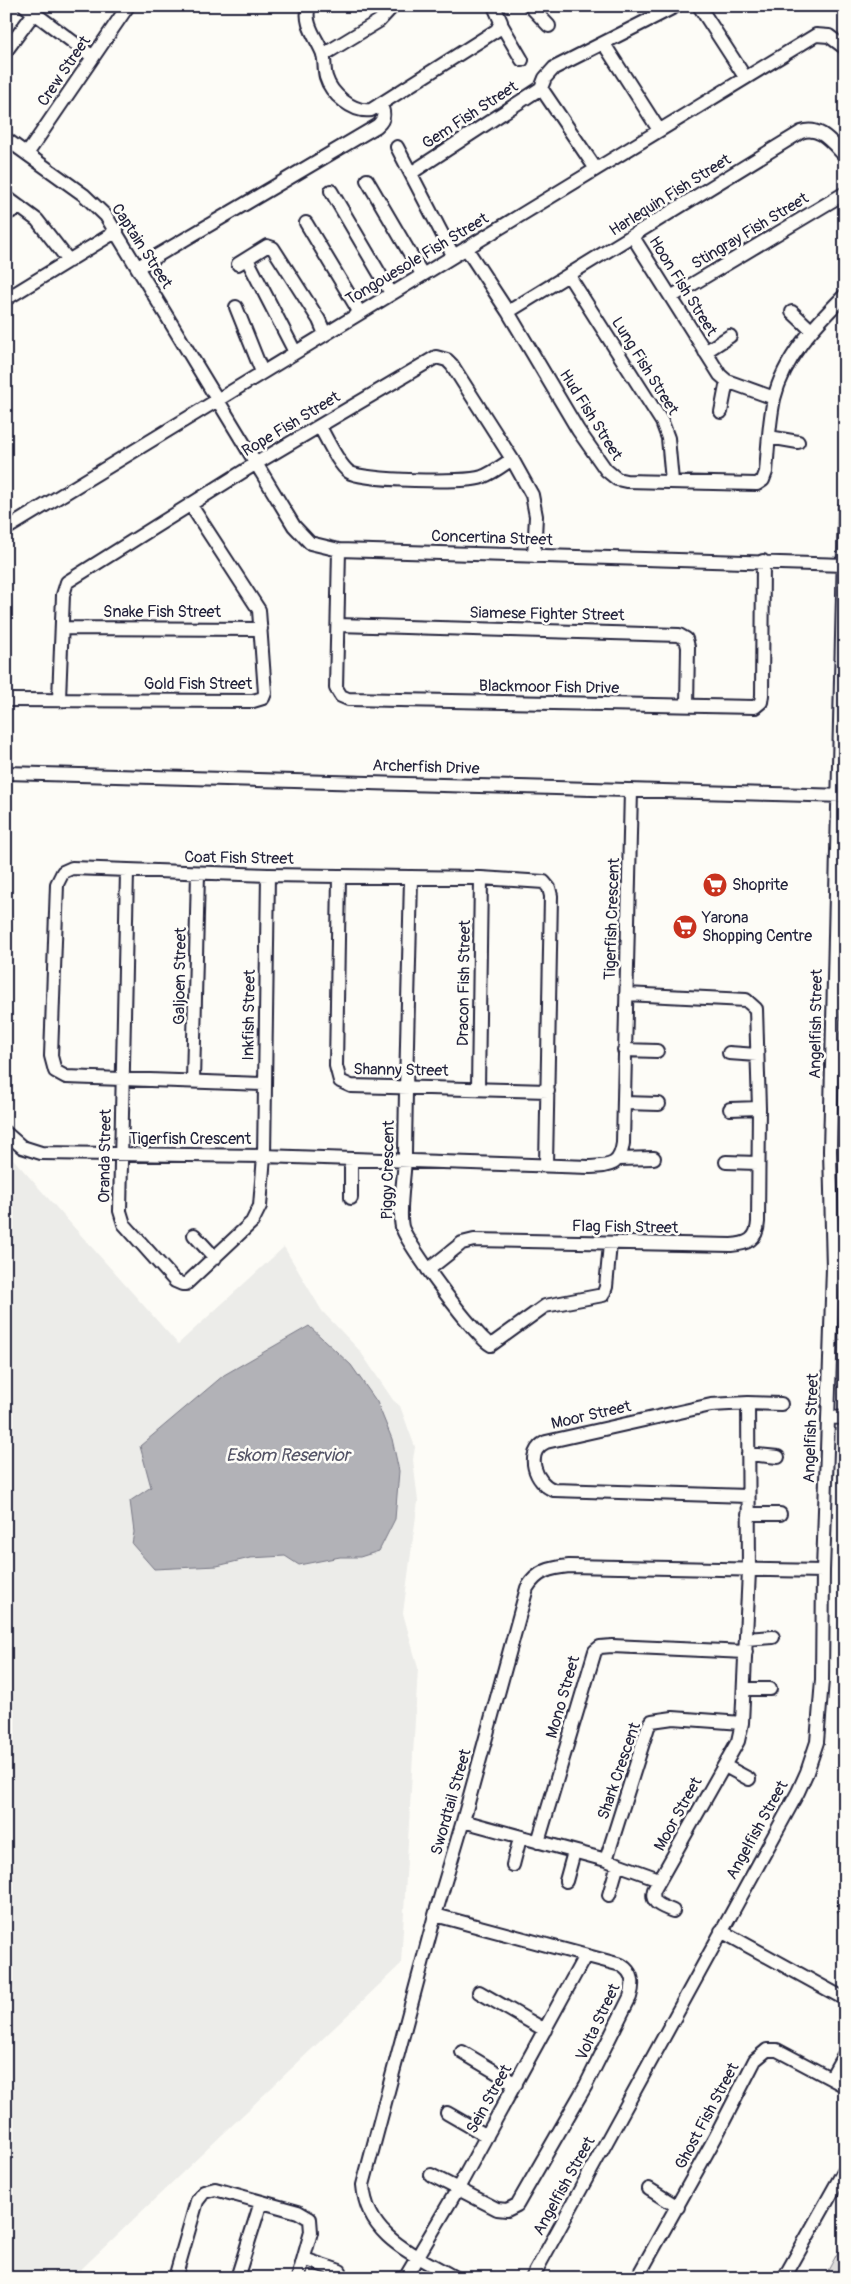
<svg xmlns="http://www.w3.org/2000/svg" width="851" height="2284" font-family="Pangolin,sans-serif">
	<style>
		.built { fill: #ecece9 }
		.green { fill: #dddcdb; stroke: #807f8b }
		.water { fill: #b2b2b7; stroke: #787885 }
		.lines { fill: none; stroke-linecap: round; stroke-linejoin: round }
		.minor-casing { stroke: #22223b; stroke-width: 16 }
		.minor { stroke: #fdfcf7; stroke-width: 12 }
		.labels { text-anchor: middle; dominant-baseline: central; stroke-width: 5; stroke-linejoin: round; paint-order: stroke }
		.street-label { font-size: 16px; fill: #22223b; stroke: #fdfcf7 }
		.poi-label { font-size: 16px; fill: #22223b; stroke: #fdfcf7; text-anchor: start }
		.water-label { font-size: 18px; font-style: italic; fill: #545466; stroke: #fdfcf7 }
	</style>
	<rect width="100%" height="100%" fill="#fdfcf7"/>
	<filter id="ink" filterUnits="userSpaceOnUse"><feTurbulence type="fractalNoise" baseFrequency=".02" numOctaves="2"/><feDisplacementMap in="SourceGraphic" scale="10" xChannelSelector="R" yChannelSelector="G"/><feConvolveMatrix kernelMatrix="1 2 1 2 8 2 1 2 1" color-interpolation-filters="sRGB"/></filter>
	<g filter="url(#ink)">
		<path class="built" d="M6,1151L178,1344L284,1247L322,1311L360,1351L393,1400L400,1406L415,1447L413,1460L418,1501L403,1613L418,1668L401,1964L72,2278H6Z"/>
		<path class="green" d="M842,1255H845V1340L835,1339Z
			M845,2239V2278H824Z"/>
		<path class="water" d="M309,1326L351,1365L377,1402L392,1439L399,1471L395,1519L379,1551L360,1557H340L299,1565L285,1556L250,1558L217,1566L154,1569L132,1544L134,1532L130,1501L151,1487L140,1446L224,1375Z"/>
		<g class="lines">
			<defs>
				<path id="minor" d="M25,6L93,57
					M309,6C303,24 317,38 323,54C325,61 324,70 326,77C331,94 353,113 371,110L497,30L501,22L494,6
					M530,6L549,26
					M699,6L745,77
					M501,24L522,60
					M604,44L659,130
					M6,51L34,13
					M323,55L379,21L393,6
					M541,88L545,78L554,68L676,6
					M6,139L84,195L106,216L294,526L310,543L339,550L845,565
					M397,147L453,255
					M27,154L128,6
					M411,173L541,88L596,169
					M367,180L422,274
					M331,191L391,293
					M6,197L37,220L69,261
					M6,214L20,207
					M306,223L360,313
					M633,237L720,375L727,381L774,398
					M466,248L508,312L578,430L606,470L617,479L626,481L757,484L763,480L766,472C768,448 769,422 774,399C784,357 816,324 845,295
					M247,259L295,352
					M238,264L267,246L273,248L319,320L325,334
					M138,267L377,126C385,119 385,113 380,104
					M569,276L662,422L668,438L672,481
					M671,297L845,193
					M6,299L117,231
					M236,307L262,372
					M508,312L801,132C820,125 832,143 845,156
					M792,312L811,330
					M705,352L730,336
					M721,412L727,381
					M320,427C327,439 338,464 349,472C361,481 467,483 482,477C493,473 503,465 512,459
					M769,437L798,442
					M6,529L816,35L829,36L845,48
					M339,550L336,688L341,696L348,699L755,707L761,702L762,695L763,561
					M338,625L679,635L686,639L688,647L687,706
					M62,628L261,629
					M59,699L63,595L67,582L255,464L436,357L447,360L452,365L512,459L532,495L536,516L534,556
					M6,700L253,701L263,698L265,693L259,610L190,504
					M6,773L845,796
					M127,871L120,1211L124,1224L175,1281L182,1284H186L252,1222L260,1206L264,1156L268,875
					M339,876L336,1066L340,1081L351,1086L548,1091
					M411,878C409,970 406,1063 405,1155C405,1175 398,1209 402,1227C407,1244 476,1338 491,1345L545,1306L603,1295L606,1287L610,1244
					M624,1050L657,1051
					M729,1053L757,1055
					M193,1081L198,873
					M264,1084L66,1077L55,1071L51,1056L57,884L63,872L72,868L268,875L481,878L544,882L549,888L551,896L546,1165
					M478,1088L481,878
					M624,1103L659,1104
					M730,1109L759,1108
					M6,1133L22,1147L41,1153L264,1156L589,1167C610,1166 620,1166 623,1143L631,790
					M619,1159L654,1158
					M726,1162L757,1163
					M351,1198V1159
					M194,1235L215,1258
					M428,1270L462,1243L474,1240L731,1245C747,1244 757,1240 758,1222L759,1108L756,1009L746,1000L626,994
					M748,1403L781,1404
					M828,1417L845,1418
					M748,1454L778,1457
					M748,1514H780
					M746,1639L773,1637
					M745,1689H770
					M725,1766L749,1779
					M463,1821L606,1860L659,1879
					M538,1842L595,1651L600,1647L612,1646L746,1652
					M606,1860L648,1727L652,1721L673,1718L742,1723
					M513,1865L520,1838
					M566,1881L574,1852
					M609,1895L618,1864
					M845,1905V1909
					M673,1911C662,1906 650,1904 654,1890L738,1741L742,1723L749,1571L748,1403L711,1405L546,1442C524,1452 535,1484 554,1490L748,1496
					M721,1931L845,1999
					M479,1992L545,2030
					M462,2052L516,2084
					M831,2078L845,2053
					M447,2113L487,2136
					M431,2175L497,2209L507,2210L517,2205L586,2085L630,1997C634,1984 634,1973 621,1965L435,1915
					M649,2189L678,2207
					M304,2259L340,2271
					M175,2278L197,2201L204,2192L215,2189L298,2212L310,2219L311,2232L298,2278
					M237,2278L261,2202
					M405,2278L457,2190L585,1956
					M455,2278C414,2254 367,2238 363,2185L435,1915L463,1821L527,1588C537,1571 550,1568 569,1566L823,1571
					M532,2278L798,1792L807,1772L817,1742L822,1680L823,1571L833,1268L830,1151L845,508
					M637,2278L715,2138L755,2060L767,2050H777L845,2086
					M784,2278L845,2169"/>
			</defs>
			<use href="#minor" class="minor-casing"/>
			<use href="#minor" class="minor"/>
		</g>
	</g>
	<defs>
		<symbol id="supermarket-disc" viewBox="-11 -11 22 22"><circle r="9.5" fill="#c8321e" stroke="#fdfcf7"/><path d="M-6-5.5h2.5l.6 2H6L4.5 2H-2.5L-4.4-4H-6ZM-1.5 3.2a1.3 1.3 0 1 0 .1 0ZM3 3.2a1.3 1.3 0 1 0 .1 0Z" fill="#fff"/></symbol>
	</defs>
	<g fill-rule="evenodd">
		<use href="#supermarket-disc" x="701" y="871" width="28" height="28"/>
		<use href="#supermarket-disc" x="671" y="913" width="28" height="28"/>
	</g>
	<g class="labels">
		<g class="street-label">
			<text transform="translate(64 71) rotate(-56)">Crew Street</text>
			<text transform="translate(470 115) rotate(-33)">Gem Fish Street</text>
			<text transform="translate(670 195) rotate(-32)">Harlequin Fish Street</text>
			<text transform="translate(750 231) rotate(-31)">Stingray Fish Street</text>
			<text transform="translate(142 246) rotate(57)">Captain Street</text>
			<text transform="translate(417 259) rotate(-31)">Tongouesole Fish Street</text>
			<text transform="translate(683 286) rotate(58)">Hoon Fish Street</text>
			<text transform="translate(645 366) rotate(58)">Lung Fish Street</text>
			<text transform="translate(591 415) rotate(58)">Hud Fish Street</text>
			<text transform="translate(291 424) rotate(-31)">Rope Fish Street</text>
			<text transform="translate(492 538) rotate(2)">Concertina Street</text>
			<text x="162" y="612">Snake Fish Street</text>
			<text transform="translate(547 614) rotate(1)">Siamese Fighter Street</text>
			<text x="198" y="684">Gold Fish Street</text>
			<text transform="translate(549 687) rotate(1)">Blackmoor Fish Drive</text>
			<text transform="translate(426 767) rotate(2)">Archerfish Drive</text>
			<text transform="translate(239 858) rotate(1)">Coat Fish Street</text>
			<text transform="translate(612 919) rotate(-88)">Tigerfish Crescent</text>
			<text transform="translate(180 976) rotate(-89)">Galjoen Street</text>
			<text transform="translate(464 983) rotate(-89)">Dracon Fish Street</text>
			<text transform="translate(249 1015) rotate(-89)">Inkfish Street</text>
			<text transform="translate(816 1024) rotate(-89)">Angelfish Street</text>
			<text transform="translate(401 1070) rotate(1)">Shanny Street</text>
			<text x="190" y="1139">Tigerfish Crescent</text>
			<text transform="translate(105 1156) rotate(-89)">Oranda Street</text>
			<text transform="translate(388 1170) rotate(-89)">Piggy Crescent</text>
			<text transform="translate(625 1227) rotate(1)">Flag Fish Street</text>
			<text transform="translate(591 1415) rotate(-13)">Moor Street</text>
			<text transform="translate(811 1428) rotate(-88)">Angelfish Street</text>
			<text transform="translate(563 1697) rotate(-74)">Mono Street</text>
			<text transform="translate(619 1771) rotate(-71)">Shark Crescent</text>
			<text transform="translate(451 1802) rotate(-74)">Swordtail Street</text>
			<text transform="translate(678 1814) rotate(-61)">Moor Street</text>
			<text transform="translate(757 1830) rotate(-61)">Angelfish Street</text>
			<text transform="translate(598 2022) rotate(-65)">Volta Street</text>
			<text transform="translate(489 2099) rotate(-61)">Sein Street</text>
			<text transform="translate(707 2116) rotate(-62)">Ghost Fish Street</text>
			<text transform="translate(564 2186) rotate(-61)">Angelfish Street</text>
		</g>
		<g class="poi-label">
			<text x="732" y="885">Shoprite</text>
			<text x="702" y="918">Yarona<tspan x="702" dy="18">Shopping Centre</tspan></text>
		</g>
		<g class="water-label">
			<text x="288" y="1455">Eskom Reservior</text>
		</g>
	</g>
	<rect width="851" height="2284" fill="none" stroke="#fdfcf7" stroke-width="25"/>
	<rect x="12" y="12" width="826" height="2259" fill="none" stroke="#22223b" stroke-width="2" filter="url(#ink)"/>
</svg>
